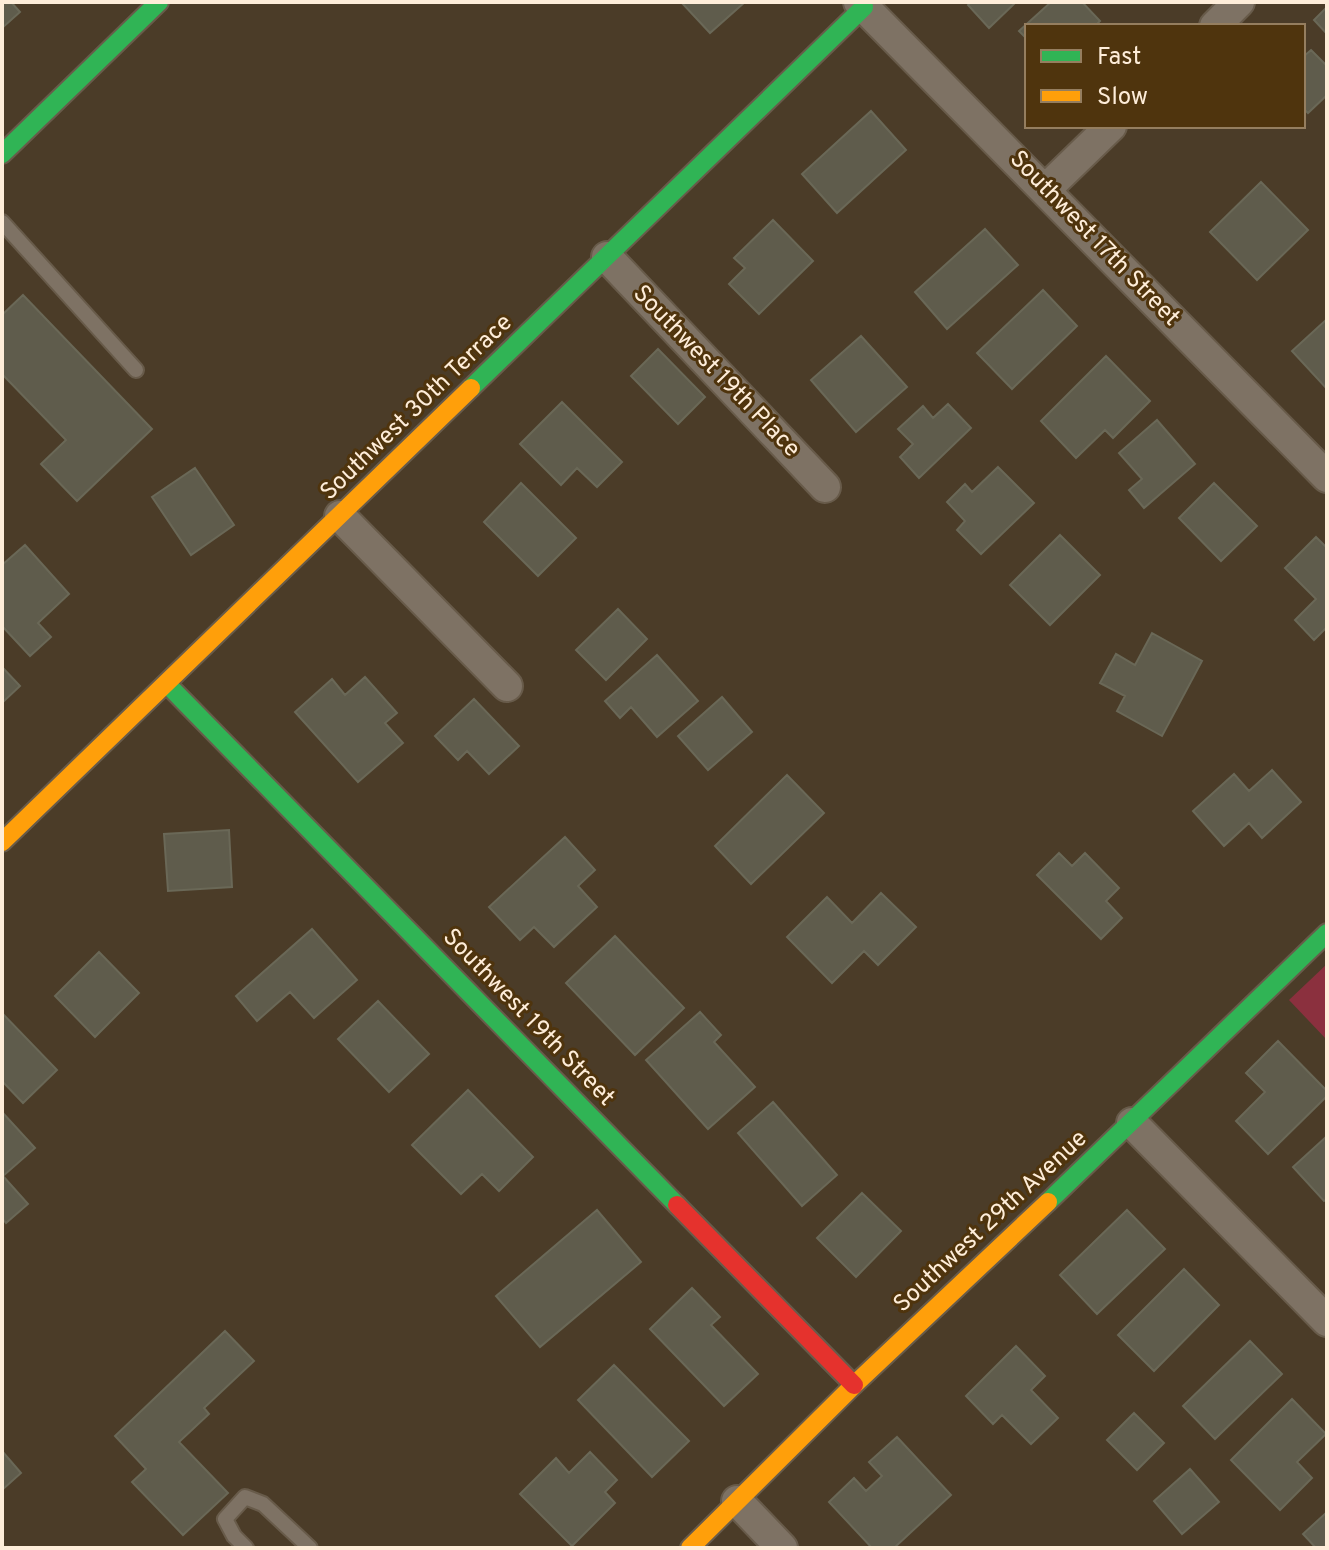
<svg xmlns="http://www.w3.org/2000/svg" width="1329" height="1550" font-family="Overpass,sans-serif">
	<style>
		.green { fill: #8b303e }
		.building { fill: #5f5c4c; stroke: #6a6857; stroke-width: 2 }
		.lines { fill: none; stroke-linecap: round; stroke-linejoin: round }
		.lane-casing { stroke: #685b4a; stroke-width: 18 }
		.street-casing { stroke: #685b4a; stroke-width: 34 }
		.fast-casing { stroke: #685b4a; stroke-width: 22 }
		.slow-casing { stroke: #685b4a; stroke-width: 22 }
		.jam-casing { stroke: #685b4a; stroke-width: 22 }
		.lane { stroke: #7e7264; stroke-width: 14 }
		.street { stroke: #7e7264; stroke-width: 30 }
		.fast { stroke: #30b455; stroke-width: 18 }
		.slow { stroke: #ff9f0a; stroke-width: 18 }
		.jam { stroke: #e5322d; stroke-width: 18 }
		.labels { text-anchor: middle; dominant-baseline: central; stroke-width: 6; stroke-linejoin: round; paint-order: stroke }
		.street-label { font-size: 24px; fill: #feedd9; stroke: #4f340d }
	</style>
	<rect width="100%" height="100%" fill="#4b3c28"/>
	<path class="green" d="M1327,964V1040L1289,1000Z"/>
	<path class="building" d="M2,2H11L20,12L2,28Z
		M681,2H745L710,33Z
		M971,2H1016L989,28L968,5Z
		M1051,2H1082L1100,21L1095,26H1027V39L1019,31Z
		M1327,7V34L1314,20Z
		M1311,50L1327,66V95L1308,113L1303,108V57Z
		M871,111L906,150L837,213L802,174Z
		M1261,182L1308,230L1257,280L1210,232Z
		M773,220L813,261L759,314L729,284L745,268L734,258Z
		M985,229L1018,265L947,329L915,292Z
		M1043,290L1077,326L1012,389L977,353Z
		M23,295L152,429L77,501L41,464L66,440L2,374V315Z
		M1327,319V389L1292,351Z
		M861,336L907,387L856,432L811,380Z
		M658,349L705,397L678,424L631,376Z
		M1106,356L1150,401L1113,438L1105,430L1076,458L1041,421Z
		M562,402L622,462L597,487L577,468L561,485L520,444Z
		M948,404L971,428L919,478L900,457L913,444L898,429L923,406L933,418Z
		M1157,420L1195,464L1144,508L1129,490L1142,479L1119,453Z
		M998,467L1034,503L981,554L957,530L965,521L947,502L965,484L972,492Z
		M195,468L234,525L191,555L152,497Z
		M521,483L576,538L538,576L484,522Z
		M1214,483L1257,526L1221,561L1179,518Z
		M1060,535L1100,575L1050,625L1010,585Z
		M1316,537L1327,548V627L1314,640L1295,620L1316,599L1285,568Z
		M25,545L69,594L38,623L51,637L30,656L2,626V565Z
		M618,609L647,639L606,680L576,650Z
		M1152,633L1202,661L1162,736L1117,711L1125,696L1100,683L1116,654L1135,665Z
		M657,655L698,701L657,737L631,707L620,718L605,701Z
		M2,667L20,686L2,703Z
		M365,677L397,713L385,723L403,743L358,782L295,712L332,679L345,695Z
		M722,697L752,732L708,770L678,736Z
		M474,699L519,746L489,774L467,751L458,760L435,736Z
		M1272,770L1301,802L1262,838L1249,823L1224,846L1193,811L1234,774L1249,791Z
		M787,775L824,813L751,884L715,846Z
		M229,830L232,887L168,891L164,834Z
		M565,837L595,870L578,886L597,907L554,947L534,927L520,940L489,907Z
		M1059,853L1072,866L1085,853L1119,888L1106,901L1122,918L1101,939L1037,875Z
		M881,893L916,927L878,965L864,951L832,983L787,937L827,897L852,923Z
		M312,929L357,980L314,1018L290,992L257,1021L236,996Z
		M615,936L684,1008L635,1055L566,983Z
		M99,952L139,993L95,1037L55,996Z
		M378,1001L429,1054L389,1092L338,1039Z
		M700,1012L721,1035L714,1042L755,1087L708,1129L646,1060Z
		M2,1013L57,1070L23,1103L2,1081Z
		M1278,1041L1327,1091V1096L1268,1154L1236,1121L1265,1092L1246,1073Z
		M468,1090L533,1157L499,1191L482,1174L461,1194L412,1145Z
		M773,1102L837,1175L802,1206L738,1133Z
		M2,1112L35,1148L3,1176L28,1204L6,1223L2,1218Z
		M1327,1136V1199L1324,1201L1293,1167Z
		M862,1193L901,1231L856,1277L817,1238Z
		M597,1210L641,1262L540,1347L496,1296Z
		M1127,1210L1165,1249L1097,1314L1060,1275Z
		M1184,1269L1219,1305L1154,1371L1118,1335Z
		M692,1288L720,1317L711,1325L758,1374L724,1406L650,1329Z
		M225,1331L254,1361L204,1408L209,1414L179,1442L228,1493L183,1535L132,1482L146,1469L115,1436Z
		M1250,1341L1282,1374L1215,1439L1183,1406Z
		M1016,1346L1045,1376L1031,1390L1058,1418L1031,1444L1002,1415L993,1424L966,1396Z
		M614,1365L689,1441L652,1477L578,1400Z
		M1292,1399L1326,1434L1297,1462L1312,1478L1280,1510L1231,1460Z
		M1134,1413L1164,1443L1137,1470L1107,1440Z
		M897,1437L951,1495L894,1548H872L829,1502L854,1478L866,1491L882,1476L869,1462Z
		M2,1451L21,1473L2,1490Z
		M590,1452L617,1480L605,1492L615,1503L572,1546L520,1494L556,1458L569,1473Z
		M1190,1469L1219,1502L1182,1534L1154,1501Z
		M1327,1512V1548H1316L1303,1534Z"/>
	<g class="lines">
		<defs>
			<path id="lane" d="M2,222L136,370
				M246,1548L234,1536L225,1519L245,1497L263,1504L310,1548"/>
			<path id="street" d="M859,2L1327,477
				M1215,26L1239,2
				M1046,189L1111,126
				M607,257L825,487
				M340,516L507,686
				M1132,1123L1327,1321
				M737,1501L782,1548"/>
			<path id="fast" d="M2,154L159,2
				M471,388L864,7
				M167,684L677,1205
				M1048,1202L1327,933"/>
			<path id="slow" d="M2,842L471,388
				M690,1548L854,1385L1048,1202"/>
			<path id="jam" d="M677,1205L854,1385"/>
		</defs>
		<use href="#lane" class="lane-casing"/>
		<use href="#street" class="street-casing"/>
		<use href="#fast" class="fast-casing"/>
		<use href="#slow" class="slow-casing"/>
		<use href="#jam" class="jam-casing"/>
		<use href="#lane" class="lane"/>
		<use href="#street" class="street"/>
		<use href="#fast" class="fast"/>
		<use href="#slow" class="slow"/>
		<use href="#jam" class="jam"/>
	</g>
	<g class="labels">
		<g class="street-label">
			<text transform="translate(1094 239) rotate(46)">Southwest 17th Street</text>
			<text transform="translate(716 372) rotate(46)">Southwest 19th Place</text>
			<text transform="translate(417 408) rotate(-44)">Southwest 30th Terrace</text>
			<text transform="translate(528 1018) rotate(46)">Southwest 19th Street</text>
			<text transform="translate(991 1222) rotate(-43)">Southwest 29th Avenue</text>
		</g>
	</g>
	<rect width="1329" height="1550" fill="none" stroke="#feedd9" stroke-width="8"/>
	<rect x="1025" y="24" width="280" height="104" fill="#4f340d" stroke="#957e5f" stroke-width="2"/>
	<rect x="1041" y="50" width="40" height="12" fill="#30b455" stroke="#957e5f" stroke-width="2"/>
	<text x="1097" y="64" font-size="24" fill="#feedd9">Fast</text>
	<rect x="1041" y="90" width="40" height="12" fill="#ff9f0a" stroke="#957e5f" stroke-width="2"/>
	<text x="1097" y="104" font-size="24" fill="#feedd9">Slow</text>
</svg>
